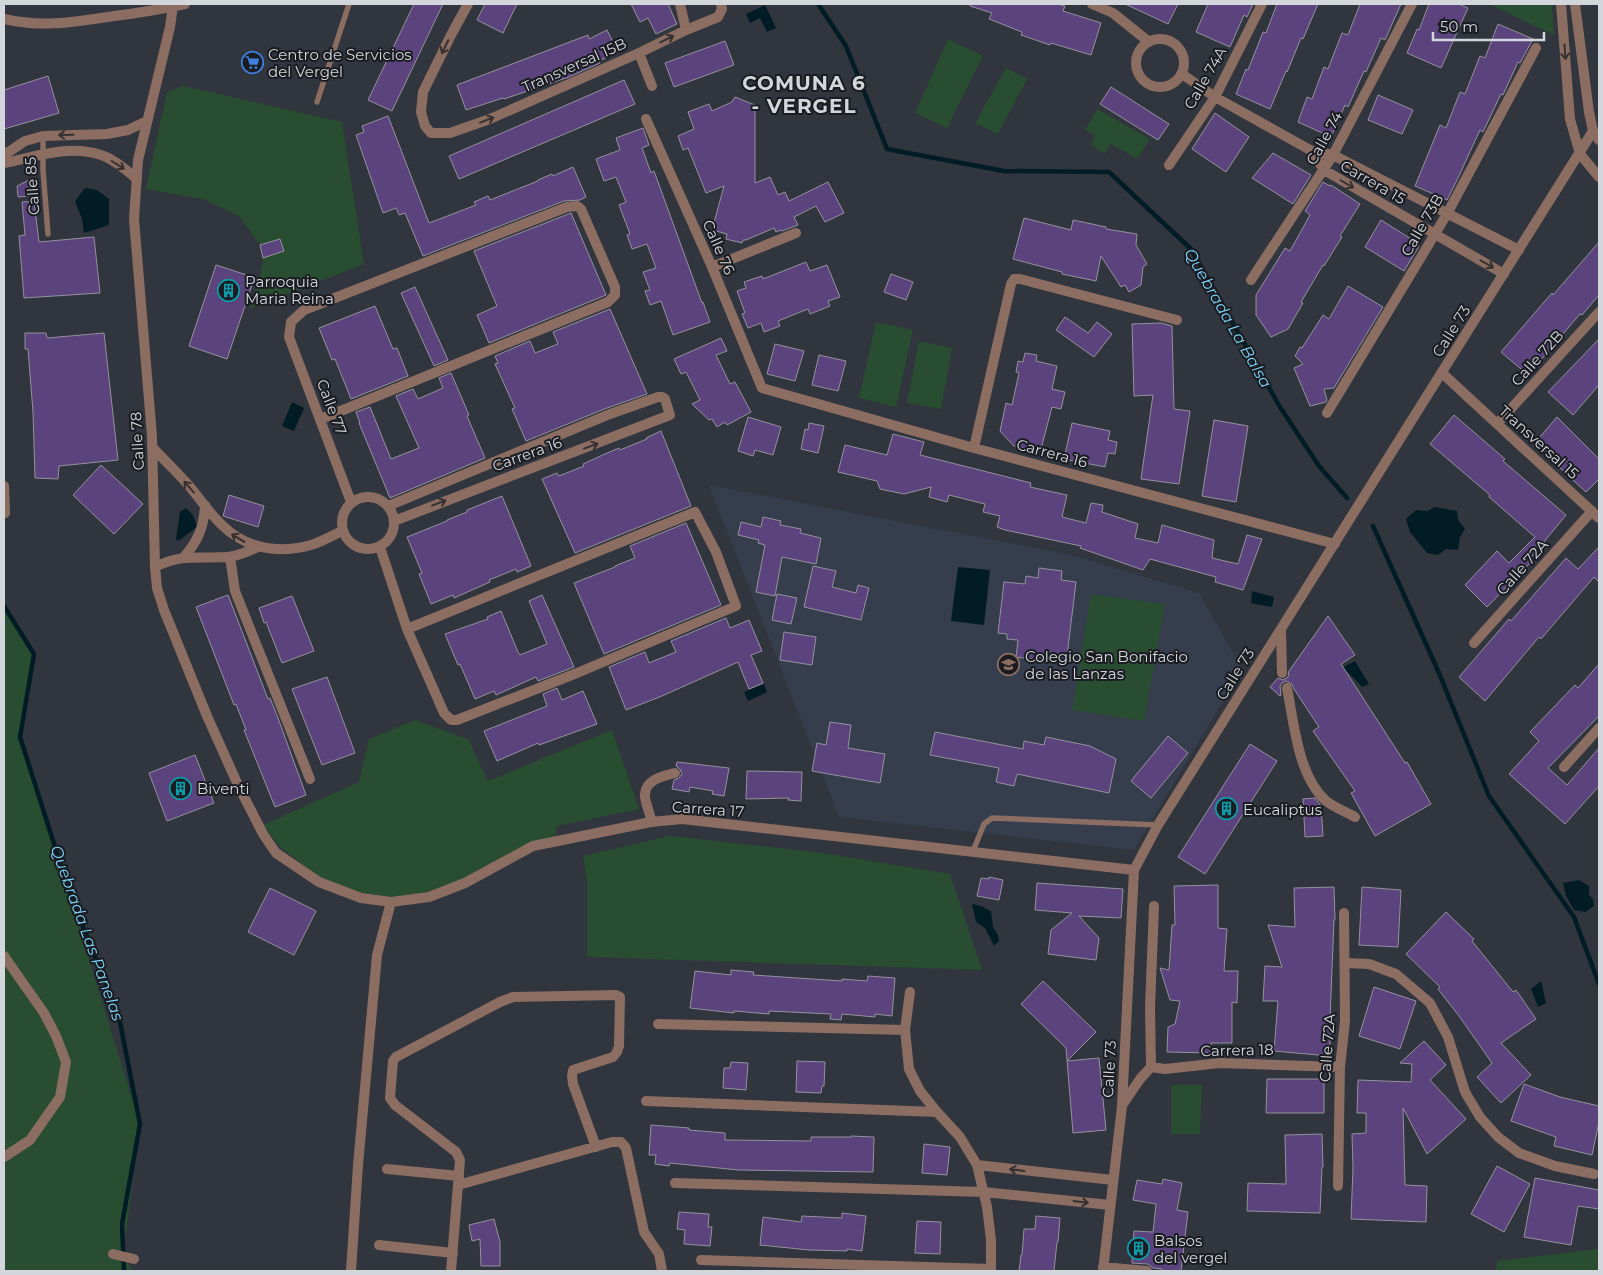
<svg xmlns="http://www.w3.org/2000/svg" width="1603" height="1275" font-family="Montserrat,sans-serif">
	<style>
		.built { fill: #363e4d }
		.green { fill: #294d31 }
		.water { fill: #021c26 }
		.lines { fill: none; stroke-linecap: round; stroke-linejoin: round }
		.stream { stroke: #021c26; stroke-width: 4.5 }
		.building { fill: #5b447d; stroke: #95919d }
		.service { stroke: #8b6d62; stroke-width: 5.5 }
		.minor { stroke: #8b6d62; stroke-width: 10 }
		.tertiary { stroke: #8b6d62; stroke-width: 10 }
		.oneway { stroke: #363031 }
		.labels { text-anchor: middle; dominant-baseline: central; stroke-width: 4; stroke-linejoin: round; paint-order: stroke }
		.poi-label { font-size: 15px; fill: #d3d7dc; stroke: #1a1c21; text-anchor: start }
		.street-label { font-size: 15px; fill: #d3d7dc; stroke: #1a1c21 }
		.water-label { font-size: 16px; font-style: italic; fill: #7cd5f9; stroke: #1a1c21 }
		.district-label { font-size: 20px; font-weight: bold; letter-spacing: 1px; fill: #d3d7dc; stroke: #1a1c21 }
	</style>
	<rect width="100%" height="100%" fill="#30353e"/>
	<path class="built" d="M709,485L1071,555L1199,593L1242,669L1134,850L839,817Z"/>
	<path class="green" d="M1489,4H1552L1554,35Z
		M948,39L983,56L947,128L915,113Z
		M1006,68L1027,79L998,134L975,123Z
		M184,86L342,122L364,264L249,309L261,273L263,258L284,251L280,239L260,245L239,216L203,199L146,189L167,92Z
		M1097,109L1150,139L1137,159L1111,144L1105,154L1091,145L1095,135L1085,130Z
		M876,322L913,330L896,407L859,398Z
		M919,341L952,348L941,409L907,403Z
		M1091,594L1165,604L1144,721L1072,710Z
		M4,606L34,654L20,737L140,1124L123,1256L133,1271H4Z
		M415,720L468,739L488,781L612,730L639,809L557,826L555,837L464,879L425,893L391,897L361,893L319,877L280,847L263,825L359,782L369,739Z
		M670,836L823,853L950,874L982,970L587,957V881L583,856Z
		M1171,1085H1202L1200,1134H1171Z
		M1599,1249V1271H1496L1497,1261Z"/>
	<path class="water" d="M765,5L776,28L767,32L760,18L750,23L746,14Z
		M85,188L97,190L109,199V225L84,233L82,219L75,201Z
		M292,402L304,408L294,431L282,426Z
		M1435,507L1457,511L1458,520L1465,529L1460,537L1458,550L1446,549L1438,555L1427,553L1410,532L1406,519L1416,510L1427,511Z
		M186,508L193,515L197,527L178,541L176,539L180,512Z
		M958,567L990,570L984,625L951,621Z
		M1252,591L1274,597L1272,607L1251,603Z
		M1355,661L1369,684L1362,687L1343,667Z
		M764,684L767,692L748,701L744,692Z
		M1579,880L1589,886V895L1593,899L1594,906L1585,912L1574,910L1566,896L1563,883Z
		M972,904L981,906L991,911L993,927L998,935L999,941L994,946L985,928L976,922Z
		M1541,981L1546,1003L1538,1007L1531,989Z"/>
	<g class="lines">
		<path class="stream" d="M818,4L846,46L887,149L1004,171L1109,172L1191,249L1280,407L1319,466L1347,498
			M1373,526L1439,673L1489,796L1574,917L1599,984
			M4,606L34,654L20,737L70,894L119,1017L140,1124L122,1224L124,1270L125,1271"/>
	</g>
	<path class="building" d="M414,4H443L392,111L368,100Z
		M485,4H517L503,33L477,20Z
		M631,4H668L677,24L656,34L648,18L640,22Z
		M970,4H1058L1065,6L1063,11L1101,23L1091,55L1051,43L1050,45L1021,35L1022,32L989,19L992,13L970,6Z
		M1125,4H1178L1168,24Z
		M1208,4H1253L1247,17L1244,15L1230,47L1196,32Z
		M1277,4H1318L1303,39L1301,38L1287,72L1286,71L1270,109L1236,94L1246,69L1248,70L1263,32L1266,33Z
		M1360,4H1401L1385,40L1381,38L1366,72L1364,71L1348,107L1345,105L1331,137L1298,122L1307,97L1312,99L1324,67L1328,69L1342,33L1348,35Z
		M1429,4H1458L1468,8L1441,68L1407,53L1417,29L1419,30Z
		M1498,24L1533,39L1520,63L1518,62L1503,95L1501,94L1483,132L1480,130L1458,178L1447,200L1415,186L1440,125L1446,128L1460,92L1465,94L1480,56L1485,58Z
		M607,30L618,52L599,61L600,63L569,77L504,99L503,98L466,110L457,85L588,35L589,39Z
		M725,41L734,65L674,87L665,63Z
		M48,76L59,113L4,129V90Z
		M624,80L635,104L459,179L449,156Z
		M1111,87L1169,124L1158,140L1100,104Z
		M1378,95L1413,110L1402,134L1368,120Z
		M735,97L755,105V183L770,177L778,195L785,192L789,201L828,182L844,213L825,222L816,206L794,217L798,225L782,231L781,230L776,232L774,228L746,240H743L742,243L726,239L727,234L712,230L724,186L706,193L688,148L683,150L678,136L694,129L688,112L709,104L712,111L732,102Z
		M1215,113L1249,137L1226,172L1192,149Z
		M388,116L429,223L476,205L474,202L488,196L490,200L538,181V180L552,174L553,176L573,167L586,197L580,200L564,201L423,256L405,213L399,215L396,208L383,213L356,135L364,132L362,126Z
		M643,128L649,145L642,148L651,173L654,171L702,303L703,302L710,322L673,335L661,301L650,305L645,291L650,290L643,272L656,268L647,244L632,249L627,235L630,234L619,205L626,202L616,177L604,181L596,159L620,150L616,138Z
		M1273,153L1311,175L1293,204L1252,178Z
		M29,180L31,196L18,197L17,186Z
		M1323,182L1330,186L1331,185L1360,204L1340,236L1342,237L1324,266L1323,265L1301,302L1303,303L1288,329L1271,337L1256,315V295L1285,248L1290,251L1310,215L1305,211Z
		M34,201L39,242L94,237L100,293L24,298L19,236L25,235L22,202Z
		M571,213L606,295L489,343L477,315L497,306L474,251Z
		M1024,218L1071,230L1073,220L1106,227V229L1137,234L1136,245L1147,264L1143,267L1141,285L1129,292L1125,285L1121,287L1101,256L1096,281L1062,274V272L1013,259Z
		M1381,220L1419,244L1418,248L1404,271L1365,247Z
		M280,239L284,251L263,258L260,245Z
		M1599,242V295L1582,315L1580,314L1528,375L1501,352L1552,293L1553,295Z
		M806,262L810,271L827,265L840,297L828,301L830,306L810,314L808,309L778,321L780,326L764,332L761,323L748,328L742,314L745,313L737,291L746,288L744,282L762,276L763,279Z
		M216,265L253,277V282L227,359L189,346Z
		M891,274L913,282L906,300L884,292Z
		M1348,286L1383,307L1334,388L1324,389L1327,400L1326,402L1310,406L1294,368L1303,364L1295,356L1300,347L1302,348L1323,315L1329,319Z
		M415,287L448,360L434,366L401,293Z
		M375,306L393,349L397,348L408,376L351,399L335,359L332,360L319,328Z
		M610,309L647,394L607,408L526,441L512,409L515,408L495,364L498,363L495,356L530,341L535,353L558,344L553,332Z
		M1065,317L1088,333L1097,322L1112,334L1094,357L1056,330Z
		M1161,323L1172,326L1174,409L1190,411L1179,484L1141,479L1153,395L1134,396L1132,324Z
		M25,333H46L47,338L104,333L118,460L59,466L58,479L35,478L33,412L28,349H25Z
		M721,338L727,351L716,355L730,384L735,382L751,412L727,425L725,422L717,427L712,419L709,420L692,404L700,400L686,372L681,374L674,359Z
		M1599,339V385L1573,415L1548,392Z
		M775,344L804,351L795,381L767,374Z
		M1025,353L1037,355L1036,361L1057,366L1052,389L1065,392L1061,409L1052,407L1041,449L1032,447L1031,450L1014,446L1000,431L1006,403L1012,405L1019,373L1016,372L1018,361L1023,362Z
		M819,355L846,361L838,391L812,385Z
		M451,373L469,415L467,416L485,458L390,498L359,423H360L356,412L370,407L391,459L419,448L396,396L413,389L418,399L443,388L439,378Z
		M1454,415L1505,459L1503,461L1566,515L1530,559L1532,561L1487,607L1465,585L1497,551L1509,563L1535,537L1489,497L1490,495L1430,444Z
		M748,417L781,427L773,455L755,450L753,456L738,451Z
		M1557,417L1599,459V479L1586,492L1534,444Z
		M1214,420L1248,426L1236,502L1202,496Z
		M809,423L824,426L818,453L801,449L805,429L808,430Z
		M1072,423L1110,431L1108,440L1117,442L1115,454L1108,453L1105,467L1064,459Z
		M661,431L691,506L575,553L542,479L557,473L559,476L584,466L583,464L605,454L619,448L620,450L647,439L646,438Z
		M893,434L924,442L920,455L1031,483L1030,487L1067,495L1062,517L1086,523L1091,503L1103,505L1102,512L1138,524L1135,538L1158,543L1162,525L1214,540L1212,558L1238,564L1247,535L1262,539L1243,590L1215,582L1216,577L1150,559L1143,570L1080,548L1081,546L1005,530L997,527L1000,516L983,512L985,504L949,495L947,502L929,497L931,487L904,494L880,489L877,481L838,472L845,445L887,455Z
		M101,465L143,504L114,534L73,495Z
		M229,495L264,506L258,527L223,516Z
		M502,496L531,566L517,572L516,569L489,580L490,582L454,598L453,595L431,604L419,574L422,573L407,537L447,521V520L467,512V510Z
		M763,517L781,521L780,525L801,529L800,533L821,538L816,564L782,557L775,596L756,592L765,545L758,543L759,540L738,535L741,522L761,527Z
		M686,523L721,605L604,654L574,583L615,567V566L635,558L630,546Z
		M1599,547V582L1594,577L1541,639L1539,637L1485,701L1459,677L1509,619L1511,621L1566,558L1578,569Z
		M813,566L836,571L832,587L856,593L858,585L869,588L861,620L804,607Z
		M1039,568L1062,571L1061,580L1076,582L1066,664L1016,657L1018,640L1007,639V634L998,633L1004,582L1025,584L1026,576L1038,578Z
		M777,594L797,598L791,624L772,620Z
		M228,595L268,699L270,698L278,718L306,795L275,807L244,730H246L236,704L234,705L196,607Z
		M542,595L574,667L538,681L536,677L496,695L494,691L475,699L460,664L458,665L445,634L488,619L487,617L501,611L518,652L520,655L547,644L529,601Z
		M292,596L314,651L282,663L266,622L264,623L259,608Z
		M1328,616L1355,655L1341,664L1405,763L1407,762L1431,804L1375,836L1351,793L1355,791L1313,731L1319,727L1294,689L1292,684L1286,681L1282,683L1280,686L1281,695L1280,696L1270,687L1278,678L1283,680L1288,677L1289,671Z
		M726,618L730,628L749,620L762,651L751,655L763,683L749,689L738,662L662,696L626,710L609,667L645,652L649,663L676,652L671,641Z
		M784,632L816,637L812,665L780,660Z
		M1599,664V716L1548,768L1567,785L1599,748V786L1565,824L1509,774L1539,741L1530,732L1575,685L1578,688Z
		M327,677L355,753L322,765L292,689Z
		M557,688L562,700L583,691L597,724L539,745L538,743L497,761L484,731L547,706L543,694Z
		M830,722L851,725L848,748L885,754L880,783L812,771L817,743L826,745Z
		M935,732L1023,749L1024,741L1044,745L1046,737L1090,746L1116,759L1109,793L1017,774L1014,786L996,782L999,768L930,755Z
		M1168,736L1188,753L1151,798L1131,781Z
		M1250,744L1277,761L1205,874L1178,857Z
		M195,755L214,803L167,821L149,773Z
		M677,762L729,768L724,796L712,794L713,791L690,787L689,792L672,789L674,780L679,778L682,774L680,769L676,766Z
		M747,771L802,772L801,801L788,800L789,798L746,799Z
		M1315,798L1321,806L1323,836L1305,837L1303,799Z
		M989,877L1003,880L999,900L977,896L981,878L989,879Z
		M1037,883L1123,889L1121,918L1079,916L1099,938L1096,960L1048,954L1051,930L1072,913L1035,910Z
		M1218,885V928L1227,929L1224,971H1238L1237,1003L1232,1002V1043H1211V1053L1167,1052L1168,1027L1175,1024L1180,1001L1170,1000L1160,968L1169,970L1172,925H1175L1174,886Z
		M1334,887L1335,920H1334L1330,1019H1332L1329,1056L1274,1051L1278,1001H1263L1265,966L1282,967L1268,925L1295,927L1294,888Z
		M1362,887L1401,890L1398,947L1359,945Z
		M270,888L316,911L294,955L248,932Z
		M1446,912L1474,939L1472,941L1513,992L1516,990L1536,1019L1501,1043L1531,1075L1501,1103L1477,1077L1492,1063L1459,1016L1438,989L1440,987L1406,954Z
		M731,970L754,972L753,975L842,981V979L867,981L868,976L895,978L892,1016L875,1014V1017L842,1014L841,1020L830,1019L831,1014L769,1011V1014L734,1011V1013L690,1008L695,971L731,975Z
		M1043,981L1096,1032L1067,1061L1099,1058L1106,1130L1073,1133L1066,1048L1021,1004Z
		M1374,987L1416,1001L1400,1049L1359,1036Z
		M1424,1041L1446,1065L1430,1080L1466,1119L1427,1154L1403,1108L1405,1185L1427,1186L1426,1222L1351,1219L1353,1168L1352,1134L1366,1133V1113H1357L1358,1080L1411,1082L1412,1064L1400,1063Z
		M797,1061L825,1062L824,1086H822L821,1093L796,1092Z
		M731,1062L748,1063L746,1090L723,1088L724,1068H730Z
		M1267,1079H1324V1113H1266Z
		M1524,1084L1560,1097L1599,1106V1122L1592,1155L1554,1146L1556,1137L1511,1121Z
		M651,1125L689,1128V1130L725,1133V1140L811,1141V1137H851V1136L874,1137L873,1172L738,1170L670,1163L669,1166L655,1164L656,1155H649Z
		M1322,1134L1323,1167H1322L1320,1213L1247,1211L1248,1183L1286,1184L1285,1135Z
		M924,1144L950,1147L947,1175L922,1173Z
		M1497,1166L1530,1184L1504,1232L1471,1214Z
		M1535,1178L1599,1190V1209L1578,1206L1571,1245L1524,1237Z
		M1163,1179L1182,1183L1177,1210L1188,1212L1181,1271H1161L1162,1269L1153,1268L1148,1264L1132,1263L1134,1231L1153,1232L1156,1204L1133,1200L1137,1180L1162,1184Z
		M679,1212L709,1214L708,1227H712L710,1246L684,1244L685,1230L677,1229Z
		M842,1213L866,1216L862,1251L847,1249V1251L809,1250L760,1245L763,1217L801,1222L802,1216L842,1218Z
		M1036,1216L1060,1218L1058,1242H1057L1054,1271H1019L1021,1255H1022L1024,1229H1035Z
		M494,1219L500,1242V1266H481L480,1239L472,1241L469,1225Z
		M917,1221L941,1222L940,1254L915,1253Z"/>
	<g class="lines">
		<path class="service" d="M317,102L349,4
			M43,136V170L48,234
			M973,851L984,824L992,818L1158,825"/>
		<path class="minor" d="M468,4L451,35L423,92L421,112L425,126L431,133H450L490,119L639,53L686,30L718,17L722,9L721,4
			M680,4L686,30
			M1092,4L1113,13L1149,42
			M1136 63a24 24 0 1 1 48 0a24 24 0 1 1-48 0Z
			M639,53L652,86
			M1182,74L1215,97L1312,151L1333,155L1519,250
			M646,119L712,267L762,388L974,448L1335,544
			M1593,131L1599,140
			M1312,151L1324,170L1504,274
			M1580,154L1599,177
			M4,155L25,141L43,136L107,134L128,130L147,121
			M4,163C35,157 69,144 101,155C114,159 126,170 137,179
			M1169,165L1215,97L1262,4
			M712,267L796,233
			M1251,280L1333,155L1412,4
			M1442,373L1599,518
			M1327,413L1447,214L1536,48
			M321,419L608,302L615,295V287L581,209L577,206L567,207L304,310L291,322L289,337L351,502
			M1497,424L1599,312
			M153,448C165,461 178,473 190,487C200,499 210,514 222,525C246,549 279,554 311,545C321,542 332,536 342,531
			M974,448L1011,284L1014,279H1020L1177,320
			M4,486L5,513
			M342 523a26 26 0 1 1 52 0a26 26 0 1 1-52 0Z
			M388,506L610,414L658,397H662L665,399L670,415L394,521
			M380,547L407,629L444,713L451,720H457L577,673L736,606L716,552L695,512L407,629
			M184,557C198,541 204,527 205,505
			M230,557L235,591L310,779
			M155,567C183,553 200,559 228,557C239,556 248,551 258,547
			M1281,630L1282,673
			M1474,643L1592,511
			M1287,688C1294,723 1298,775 1325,800C1333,807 1346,812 1355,817
			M1564,767L1599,728
			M651,822C651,814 644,801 645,794C646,779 664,776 675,773
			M4,956L44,1013L56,1036L66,1062L60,1097L30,1140L4,1157
			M1345,963L1369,964L1396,974L1430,1003L1448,1037L1465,1092L1480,1117L1498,1137L1519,1153L1555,1166L1594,1174
			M910,992L905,1030L909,1069L920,1091L937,1112L960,1137L977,1165L987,1207L991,1240V1271
			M658,1024L905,1030
			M1151,1067L1150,1007L1154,906
			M646,1101L937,1112
			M1123,1104L1140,1079L1151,1067L1165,1069L1220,1063L1340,1067
			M977,1165L1113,1180
			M387,1169L459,1176
			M675,1183L984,1192L1110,1205
			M458,1185L612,1142H621L626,1148L644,1232L659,1254L662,1271
			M1338,1186L1340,1067L1345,1021L1344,913
			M379,1245L453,1253
			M113,1254L134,1259
			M701,1260L991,1269
			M1103,1267L1147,1271
			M351,1271L358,1165L377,955L391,902
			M451,1271L460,1160L456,1152L395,1105L390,1098L393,1061L396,1057L500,1002L513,997L616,995L620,997L619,1046L617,1052L613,1057L573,1070L572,1076L573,1084L596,1147
			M1103,1271L1122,1106L1134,870"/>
		<path class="tertiary" d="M1561,4L1570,119L1580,154
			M173,6L170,27L138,160L134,219L152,436L155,567L157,588L164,610L207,716L238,785L263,834L276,853L319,882L361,898L391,902L429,897L465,883L533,846L651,822L682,819L1134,870L1158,825L1593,131L1589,112L1575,4
			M4,19C44,28 74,22 114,16C138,13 162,9 185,4"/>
	</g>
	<defs><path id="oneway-shaft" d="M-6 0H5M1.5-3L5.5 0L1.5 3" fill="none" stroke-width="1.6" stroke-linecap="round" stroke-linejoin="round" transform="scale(1.25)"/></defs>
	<g class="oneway">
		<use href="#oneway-shaft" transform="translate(667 39) rotate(-26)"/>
		<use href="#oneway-shaft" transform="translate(445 47) rotate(116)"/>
		<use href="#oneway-shaft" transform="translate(1565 52) rotate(86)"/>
		<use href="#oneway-shaft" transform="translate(487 120) rotate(-21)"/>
		<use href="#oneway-shaft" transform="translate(66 135) rotate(179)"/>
		<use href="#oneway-shaft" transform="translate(118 165) rotate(32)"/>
		<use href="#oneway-shaft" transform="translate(1347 184) rotate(30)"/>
		<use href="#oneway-shaft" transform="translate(1487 264) rotate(30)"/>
		<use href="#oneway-shaft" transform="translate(591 446) rotate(-20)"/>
		<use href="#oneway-shaft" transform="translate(189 487) rotate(-131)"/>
		<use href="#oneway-shaft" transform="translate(439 503) rotate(-21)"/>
		<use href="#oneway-shaft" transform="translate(238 538) rotate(-149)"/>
		<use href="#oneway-shaft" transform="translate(1017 1170) rotate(-173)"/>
		<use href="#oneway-shaft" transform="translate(1081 1202) rotate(7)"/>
	</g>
	<defs>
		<symbol id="supermarket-ring" viewBox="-11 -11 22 22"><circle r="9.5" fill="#1a1c21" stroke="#3f7fe0" stroke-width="1.5"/><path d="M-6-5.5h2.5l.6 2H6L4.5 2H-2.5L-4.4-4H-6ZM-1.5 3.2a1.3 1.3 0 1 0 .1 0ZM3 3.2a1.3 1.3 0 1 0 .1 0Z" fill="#3f7fe0"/></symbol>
		<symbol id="building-ring" viewBox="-11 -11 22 22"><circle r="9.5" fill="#1a1c21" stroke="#0f9aa8" stroke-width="1.5"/><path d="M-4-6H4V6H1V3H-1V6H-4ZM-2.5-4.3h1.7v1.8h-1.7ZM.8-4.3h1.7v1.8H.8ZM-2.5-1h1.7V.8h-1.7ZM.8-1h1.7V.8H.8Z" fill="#0f9aa8"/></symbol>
		<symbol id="school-ring" viewBox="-11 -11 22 22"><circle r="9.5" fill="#1a1c21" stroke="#8d6e63" stroke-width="1.5"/><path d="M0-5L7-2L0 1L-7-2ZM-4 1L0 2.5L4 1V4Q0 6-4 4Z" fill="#8d6e63"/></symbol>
	</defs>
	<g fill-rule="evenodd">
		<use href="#supermarket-ring" x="240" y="50" width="25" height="25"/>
		<use href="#building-ring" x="216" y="278" width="25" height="25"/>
		<use href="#school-ring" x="996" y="652" width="25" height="25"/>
		<use href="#building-ring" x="168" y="776" width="25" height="25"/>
		<use href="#building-ring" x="1214" y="796" width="25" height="25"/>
		<use href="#building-ring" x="1126" y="1236" width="25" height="25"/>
	</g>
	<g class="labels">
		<g class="poi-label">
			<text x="268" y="54">Centro de Servicios<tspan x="268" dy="17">del Vergel</tspan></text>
			<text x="245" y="281">Parroquia<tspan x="245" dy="17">Maria Reina</tspan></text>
			<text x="1025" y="656">Colegio San Bonifacio<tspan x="1025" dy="17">de las Lanzas</tspan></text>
			<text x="197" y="788">Biventi</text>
			<text x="1243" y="809">Eucaliptus</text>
			<text x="1154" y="1240">Balsos<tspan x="1154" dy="17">del vergel</tspan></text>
		</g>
		<g class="street-label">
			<text transform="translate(574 65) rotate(-24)">Transversal 15B</text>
			<text transform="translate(1205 78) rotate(-60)">Calle 74A</text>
			<text transform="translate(1324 138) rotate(-61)">Calle 74</text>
			<text transform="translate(1373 182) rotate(30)">Carrera 15</text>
			<text transform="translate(32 186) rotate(-94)">Calle 85</text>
			<text transform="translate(1422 225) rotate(-60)">Calle 73B</text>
			<text transform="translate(719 247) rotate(66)">Calle 76</text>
			<text transform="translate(1451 331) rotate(-58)">Calle 73</text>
			<text transform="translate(1537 358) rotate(-48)">Calle 72B</text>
			<text transform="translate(332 407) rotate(69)">Calle 77</text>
			<text transform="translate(137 441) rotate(-93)">Calle 78</text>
			<text transform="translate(1539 442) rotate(42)">Transversal 15</text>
			<text transform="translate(1052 453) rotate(15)">Carrera 16</text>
			<text transform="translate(527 454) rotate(-20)">Carrera 16</text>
			<text transform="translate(1522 567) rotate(-48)">Calle 72A</text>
			<text transform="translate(1235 674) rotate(-58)">Calle 73</text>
			<text transform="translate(708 809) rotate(4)">Carrera 17</text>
			<text transform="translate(1327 1048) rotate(-86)">Calle 72A</text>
			<text transform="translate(1237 1050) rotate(-1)">Carrera 18</text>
			<text transform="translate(1109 1069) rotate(-87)">Calle 73</text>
		</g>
		<g class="water-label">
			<text transform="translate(1228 318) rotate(60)">Quebrada La Balsa</text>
			<text transform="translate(87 933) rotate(70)">Quebrada Las Panelas</text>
		</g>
		<g class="district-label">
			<text x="804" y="83">COMUNA 6<tspan x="804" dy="23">- VERGEL</tspan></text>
		</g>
	</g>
	<rect width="1603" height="1275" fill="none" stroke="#d3d7dc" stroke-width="10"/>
	<path d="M1433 32v8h111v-8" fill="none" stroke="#d3d7dc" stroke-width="2.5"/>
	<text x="1440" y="32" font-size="15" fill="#d3d7dc" stroke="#1a1c21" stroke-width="4" paint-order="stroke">50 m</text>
</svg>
